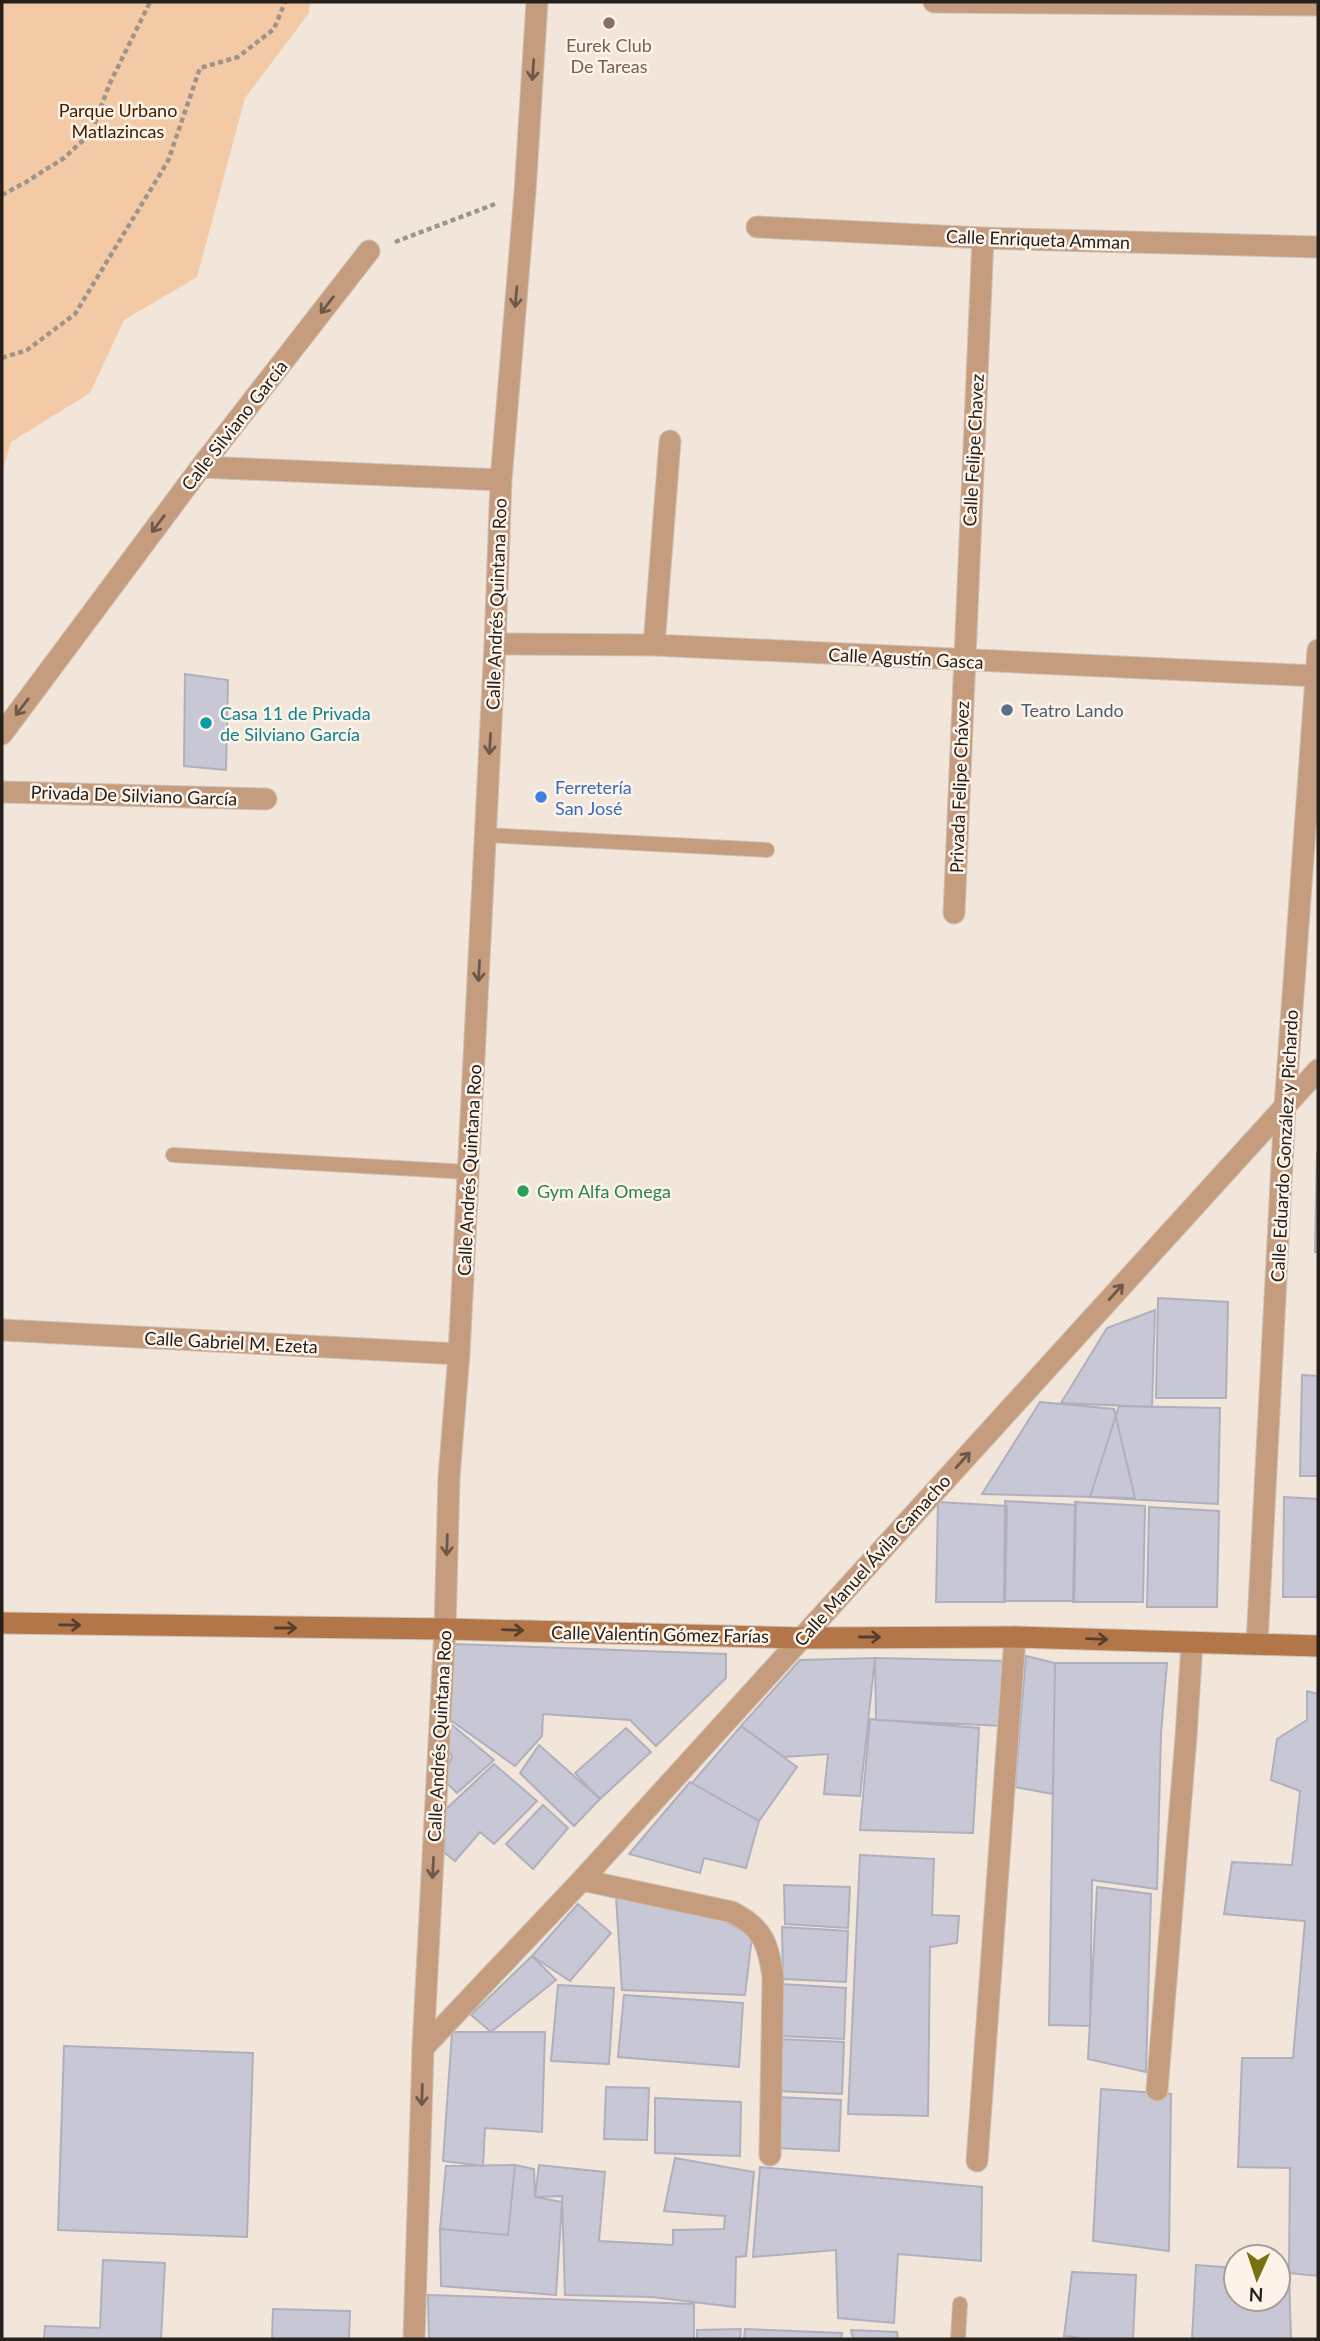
<svg xmlns="http://www.w3.org/2000/svg" width="1320" height="2341" font-family="Lato,sans-serif">
	<style>
		.green { fill: #f4caa6 }
		.building { fill: #c8c7d6; stroke: #b0afbe; stroke-width: 2 }
		.lines { fill: none; stroke-linecap: round; stroke-linejoin: round }
		.lane-casing { stroke: #cdc2b7; stroke-width: 16 }
		.street-casing { stroke: #cdc2b7; stroke-width: 23 }
		.secondary-casing { stroke: #cdc2b7; stroke-width: 23 }
		.path { stroke: #9e948c; stroke-width: 4.5; stroke-dasharray: 5 3.5; stroke-linecap: butt }
		.lane { stroke: #c69c7f; stroke-width: 14 }
		.street { stroke: #c69c7f; stroke-width: 21 }
		.secondary { stroke: #b37649; stroke-width: 21 }
		.oneway { stroke: #6d5849 }
		.oneway2 { stroke: #573e2c }
		.education-dot { fill: #8d6e63; stroke: #fef3e9; stroke-width: 2.5 }
		.service-dot { fill: #5c6f8a; stroke: #fef3e9; stroke-width: 2.5 }
		.culture-dot { fill: #0f9aa8; stroke: #fef3e9; stroke-width: 2.5 }
		.shop-dot { fill: #3f7fe0; stroke: #fef3e9; stroke-width: 2.5 }
		.leisure-dot { fill: #2e9e5b; stroke: #fef3e9; stroke-width: 2.5 }
		.labels { text-anchor: middle; dominant-baseline: central; stroke-width: 5; stroke-linejoin: round; paint-order: stroke }
		.education-label { font-size: 18px; fill: #785e54; stroke: #fef3e9 }
		.park-label { font-size: 18px; fill: #412000; stroke: #fef3e9 }
		.street-label { font-size: 18px; fill: #25201c; stroke: #fef3e9 }
		.service-label { font-size: 18px; fill: #4e5e75; stroke: #fef3e9; text-anchor: start }
		.culture-label { font-size: 18px; fill: #0d838f; stroke: #fef3e9; text-anchor: start }
		.shop-label { font-size: 18px; fill: #366cbe; stroke: #fef3e9; text-anchor: start }
		.leisure-label { font-size: 18px; fill: #27864d; stroke: #fef3e9; text-anchor: start }
	</style>
	<rect width="100%" height="100%" fill="#f2e5d9"/>
	<path class="green" d="M2,2H310L309,13L245,98L197,277L124,320L90,393L11,442L2,472Z"/>
	<path class="building" d="M185,674L228,680L226,770L184,766Z
		M1317,1152L1318,1252H1315Z
		M1158,1298L1228,1302L1226,1398H1156Z
		M1155,1310L1152,1407L1061,1403L1107,1328Z
		M1302,1375L1318,1376V1476H1300Z
		M1040,1402L1114,1409L1135,1498L982,1494Z
		M1119,1406L1220,1408L1218,1504L1090,1497Z
		M1284,1497L1318,1499V1597H1283Z
		M1005,1501L1076,1505L1074,1601H1004Z
		M938,1502L1007,1506L1005,1602H936Z
		M1075,1502L1145,1506L1143,1602H1073Z
		M1149,1507L1219,1511L1217,1607H1147Z
		M453,1644L726,1654V1678L656,1746L630,1720L543,1714L542,1736L515,1766L449,1719Z
		M1026,1656L1055,1663L1053,1794L1015,1787Z
		M875,1658L1008,1661L1004,1726L876,1720Z
		M875,1658L860,1796L824,1794L828,1754L784,1757L741,1726L800,1660Z
		M1055,1663H1167L1161,1733L1157,1889L1092,1880L1090,2026L1049,2025Z
		M1307,1691L1318,1694V2276L1289,2273L1290,2168L1238,2167L1242,2058H1293L1305,1921L1224,1914L1232,1862L1292,1865L1300,1791L1271,1780L1277,1739L1307,1720Z
		M870,1719L979,1728L973,1833L860,1830Z
		M446,1720L494,1760L457,1793L443,1779L452,1757L443,1735Z
		M741,1726L797,1767L759,1821L692,1783Z
		M626,1728L651,1752L600,1799L575,1773Z
		M539,1745L600,1799L574,1826L520,1773Z
		M494,1764L537,1801L494,1844L480,1832L455,1861L445,1853L443,1812Z
		M690,1782L759,1821L746,1868L704,1858L700,1873L629,1854Z
		M543,1805L568,1828L533,1869L506,1844Z
		M860,1855L934,1859L932,1915L959,1916L957,1943L930,1947L928,2116L848,2114Z
		M784,1885L850,1887L848,1928L785,1924Z
		M1097,1887L1151,1894L1146,2072L1088,2059Z
		M616,1897L723,1920L752,1936L745,1995L622,1990Z
		M578,1904L611,1933L570,1981L532,1956Z
		M782,1927L848,1931L846,1982L783,1979Z
		M532,1956L556,1980L491,2032L471,2015Z
		M781,1984L846,1988L844,2039L781,2036Z
		M558,1985L614,1988L609,2064L551,2061Z
		M624,1995L743,2003L739,2067L618,2057Z
		M452,2032H545L542,2132L485,2128L483,2166L443,2161Z
		M778,2039L844,2042L842,2094L778,2091Z
		M64,2046L253,2053L247,2237L58,2230Z
		M606,2087L649,2088L647,2140L604,2139Z
		M1101,2089L1171,2094L1169,2251L1093,2241Z
		M776,2097L841,2100L839,2151L776,2148Z
		M655,2098L741,2102L740,2156L655,2153Z
		M675,2158L754,2172L746,2256L736,2257L735,2307L652,2297L565,2295L562,2196L535,2197L539,2165L605,2172L599,2241L673,2245V2230L724,2229L725,2216L664,2211Z
		M515,2165L534,2169L535,2197L562,2202L556,2295L441,2286L440,2229L508,2235Z
		M515,2165L508,2235L440,2229L446,2166Z
		M760,2167L982,2187L981,2261L898,2254L894,2323L838,2318L836,2250L753,2257Z
		M103,2260L165,2263L161,2339H44L45,2326L100,2328Z
		M1196,2265L1236,2268V2299H1278V2272L1289,2273L1291,2339H1192Z
		M1072,2272L1136,2275L1133,2339H1091L1064,2336Z
		M428,2295L694,2304V2339H429Z
		M273,2309L350,2311L349,2339H272Z
		M741,2329L740,2339H697V2330Z
		M745,2329L842,2333L841,2339H744Z
		M851,2330L897,2332L898,2339H853Z"/>
	<g class="lines">
		<defs>
			<path id="lane" d="M485,835L767,850
				M173,1155L468,1172
				M958,2339L960,2304"/>
			<path id="street" d="M934,2L1318,5
				M757,227L983,238L1318,247
				M201,467L501,480
				M495,644L654,645L1316,676
				M654,645L670,441
				M2,734L201,467L369,251
				M2,792L266,799
				M954,913L983,238
				M2,1330L459,1354
				M1257,1643L1285,1106L1318,650
				M582,1880L732,1912C763,1928 768,1943 773,1977L770,2155
				M423,2048L582,1880L1318,1070
				M1157,2090L1186,1737L1192,1643
				M977,2161L1015,1637
				M414,2339L423,2048L445,1629L449,1477L459,1354L495,644L501,480L525,192L537,2"/>
			<path id="secondary" d="M2,1623L445,1629L802,1638L1015,1637L1318,1646"/>
		</defs>
		<use href="#lane" class="lane-casing"/>
		<use href="#street" class="street-casing"/>
		<use href="#secondary" class="secondary-casing"/>
		<path class="path" d="M2,195L26,182L64,158L91,133L110,83L150,2
			M395,242L495,204
			M2,358L27,350L75,314L168,161L200,68L238,57L274,29L285,2"/>
		<use href="#lane" class="lane"/>
		<use href="#street" class="street"/>
		<use href="#secondary" class="secondary"/>
	</g>
	<defs><path id="oneway-shaft" d="M-6 0H5M1.5-3L5.5 0L1.5 3" fill="none" stroke-width="1.6" stroke-linecap="round" stroke-linejoin="round" transform="scale(1.75)"/></defs>
	<g class="oneway">
		<use href="#oneway-shaft" transform="translate(533 70) rotate(94)"/>
		<use href="#oneway-shaft" transform="translate(516 297) rotate(95)"/>
		<use href="#oneway-shaft" transform="translate(327 305) rotate(128)"/>
		<use href="#oneway-shaft" transform="translate(158 524) rotate(127)"/>
		<use href="#oneway-shaft" transform="translate(22 707) rotate(127)"/>
		<use href="#oneway-shaft" transform="translate(490 744) rotate(93)"/>
		<use href="#oneway-shaft" transform="translate(479 971) rotate(93)"/>
		<use href="#oneway-shaft" transform="translate(1116 1292) rotate(-48)"/>
		<use href="#oneway-shaft" transform="translate(963 1460) rotate(-48)"/>
		<use href="#oneway-shaft" transform="translate(447 1545) rotate(92)"/>
		<use href="#oneway-shaft" transform="translate(433 1868) rotate(93)"/>
		<use href="#oneway-shaft" transform="translate(422 2095) rotate(92)"/>
	</g>
	<g class="oneway2">
		<use href="#oneway-shaft" transform="translate(70 1625) rotate(1)"/>
		<use href="#oneway-shaft" transform="translate(286 1628)"/>
		<use href="#oneway-shaft" transform="translate(513 1630) rotate(2)"/>
		<use href="#oneway-shaft" transform="translate(870 1637)"/>
		<use href="#oneway-shaft" transform="translate(1097 1639) rotate(2)"/>
	</g>
	<circle class="education-dot" cx="609" cy="23" r="7"/>
	<circle class="service-dot" cx="1007" cy="710" r="7"/>
	<circle class="culture-dot" cx="206" cy="723" r="7"/>
	<circle class="shop-dot" cx="541" cy="797" r="7"/>
	<circle class="leisure-dot" cx="523" cy="1191" r="7"/>
	<g class="labels">
		<g class="education-label">
			<text x="609" y="45">Eurek Club<tspan x="609" dy="21">De Tareas</tspan></text>
		</g>
		<g class="park-label">
			<text x="118" y="110">Parque Urbano<tspan x="118" dy="21">Matlazincas</tspan></text>
		</g>
		<g class="street-label">
			<text transform="translate(1038 239) rotate(2)">Calle Enriqueta Amman</text>
			<text transform="translate(234 425) rotate(-52)">Calle Silviano García</text>
			<text transform="translate(973 450) rotate(-87)">Calle Felipe Chavez</text>
			<text transform="translate(496 604) rotate(-88)">Calle Andrés Quintana Roo</text>
			<text transform="translate(906 658) rotate(3)">Calle Agustín Gasca</text>
			<text transform="translate(959 787) rotate(-88)">Privada Felipe Chávez</text>
			<text transform="translate(134 795) rotate(2)">Privada De Silviano García</text>
			<text transform="translate(1284 1146) rotate(-87)">Calle Eduardo González y Pichardo</text>
			<text transform="translate(469 1170) rotate(-87)">Calle Andrés Quintana Roo</text>
			<text transform="translate(231 1342) rotate(3)">Calle Gabriel M. Ezeta</text>
			<text transform="translate(872 1560) rotate(-48)">Calle Manuel Ávila Camacho</text>
			<text transform="translate(660 1634) rotate(1)">Calle Valentín Gómez Farías</text>
			<text transform="translate(439 1736) rotate(-87)">Calle Andrés Quintana Roo</text>
		</g>
		<g class="service-label">
			<text x="1021" y="710">Teatro Lando</text>
		</g>
		<g class="culture-label">
			<text x="220" y="713">Casa 11 de Privada<tspan x="220" dy="21">de Silviano García</tspan></text>
		</g>
		<g class="shop-label">
			<text x="555" y="787">Ferretería<tspan x="555" dy="21">San José</tspan></text>
		</g>
		<g class="leisure-label">
			<text x="537" y="1191">Gym Alfa Omega</text>
		</g>
	</g>
	<rect width="1320" height="2341" fill="none" stroke="#25201c" stroke-width="7"/>
	<g transform="translate(1257 2278) rotate(183)"><circle r="33" fill="#fef3e9" stroke="#a79f97" stroke-width="2"/>
	<path d="M0-5L12 26L0 18L-12 26Z" fill="#787011"/>
	<text y="-10" font-size="19" font-weight="bold" text-anchor="middle" fill="#25201c">N</text>
	</g>
</svg>
